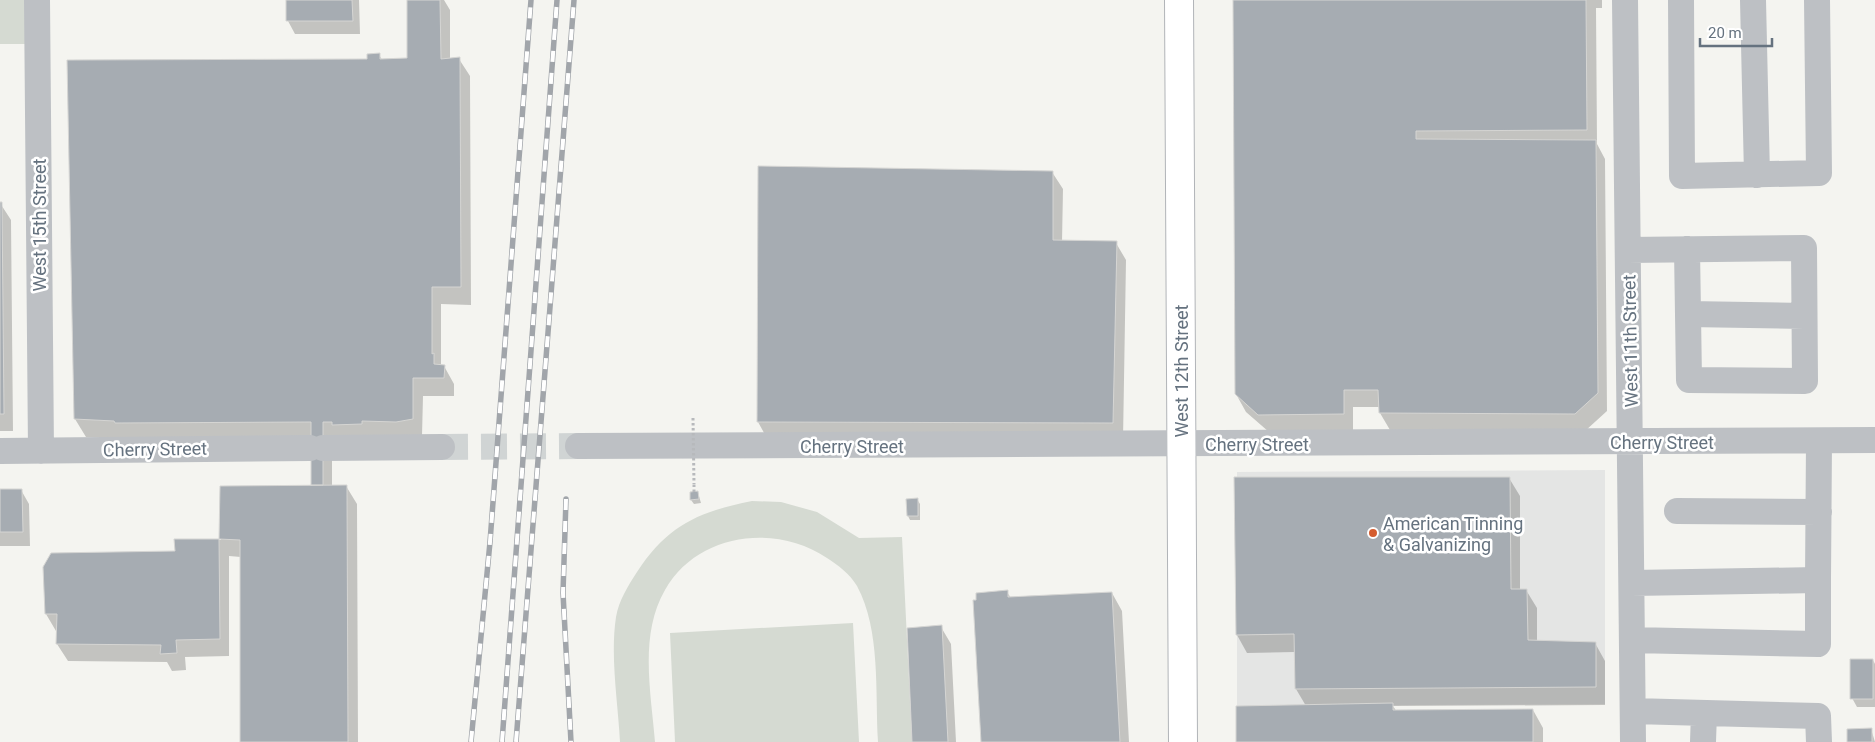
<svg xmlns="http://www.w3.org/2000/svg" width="1875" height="742" font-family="Roboto,sans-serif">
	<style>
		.built { fill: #e4e5e4 }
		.green { fill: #d5dad2 }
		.shadow { fill: #0003 }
		.building { fill: #a6acb2; stroke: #d5d5d3 }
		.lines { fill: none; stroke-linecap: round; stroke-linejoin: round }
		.minor-tunnel { stroke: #d0d4d4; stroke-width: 26; stroke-dasharray: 26 13; stroke-linecap: butt }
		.major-casing { stroke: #b1b4b8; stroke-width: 30 }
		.path { stroke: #b7b9bc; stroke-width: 3; stroke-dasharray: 2.5 2.5; stroke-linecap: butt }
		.minor { stroke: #bdc0c4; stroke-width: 26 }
		.major { stroke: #fff; stroke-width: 28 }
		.rail-casing { stroke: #a1a5aa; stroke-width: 5.5 }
		.rail { stroke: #fff; stroke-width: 4; stroke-dasharray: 11; stroke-linecap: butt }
		.path-bridge { stroke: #b7b9bc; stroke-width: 3; stroke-dasharray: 2.5 2.5; stroke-linecap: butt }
		.poi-dot { fill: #d55d2f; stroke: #fff; stroke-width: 2 }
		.labels { text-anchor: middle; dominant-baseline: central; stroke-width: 5; stroke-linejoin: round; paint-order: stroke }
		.street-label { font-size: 18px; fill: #65727f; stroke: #fff }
		.poi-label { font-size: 18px; fill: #65727f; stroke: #fff; text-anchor: start }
	</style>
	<rect width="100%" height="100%" fill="#f4f4f0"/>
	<path class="built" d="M1605,470V704L1237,706V472Z"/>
	<path class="green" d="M0,0H37V44H0Z
		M752,501L781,502L817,512L859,538L902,537L912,742H878C875,692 881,631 857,586C850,574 838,565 827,558C776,523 697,533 665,590C639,635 651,692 655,742H620C618,702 610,657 616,617C619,600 628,586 637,572C668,525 698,512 752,501Z
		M853,623L859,742H675L670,633Z"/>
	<path class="shadow" d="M287,0H359L360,34H295L288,21Z
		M409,0H444L450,10V60L459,59L470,76L471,305L441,304V366H444L454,384V396H423L422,436L332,439V486H346L357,504L358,742H242L241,557L229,556V656L185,657L186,670L172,671L167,662L68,661L57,644L56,631L46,614L176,552L175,540H221V487L312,486V439L86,437L75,419L68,62L369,60L379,55L383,61L409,59Z
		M1233,0H1602V8H1596L1597,144L1605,159L1607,411L1585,431L1390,430L1380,413V407H1353V431L1269,432L1246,412L1236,394Z
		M759,167L1052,172L1063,189L1062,242L1116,243L1126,260L1123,440H768L758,422Z
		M0,203L11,220L13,431H0Z
		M1509,478L1520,496V590H1526L1537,608V642L1595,643L1605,661V705L1393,706L1397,712L1533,710L1543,728V742H1238L1306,706L1296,689L1295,652L1247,653L1237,635L1235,479Z
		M0,490H21L29,504L30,546H0Z
		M698,493L701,503L694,504L691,500Z
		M917,499L920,504V520H910L908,516Z
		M1007,592L1011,598L1112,593L1122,611L1129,742H982Z
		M941,627L951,644L956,742H914Z
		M1873,660L1875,664V707H1857L1852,698Z
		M1871,729L1875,742H1849Z"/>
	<path class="building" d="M286,0H352L353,21H286Z
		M407,0H440L441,59L460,57L461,287H432V354L434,353V364L445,365L444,378H413V419L396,422L362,421V424L332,425V422H323V485H311V422L115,423L114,421L74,419L67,60L367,59V54L380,53V59L407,58Z
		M1233,0H1586L1587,130L1416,131V139L1596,140L1598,393L1575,414L1379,413L1378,390H1344V414L1258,415L1235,394Z
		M758,166L1053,171V240L1117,241L1113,423L757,422Z
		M0,202H2L4,414H0Z
		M1234,477H1510L1511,589H1527L1528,640L1596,642V687L1295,689L1294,634L1236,635Z
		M347,485L348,742H240V540L219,539L220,486Z
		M0,489H22L23,532H0Z
		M698,491L699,499L690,500V492Z
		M918,498V516H907L906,499Z
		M174,539H219L220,639L176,640L177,653L160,654L161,645L56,644L57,614H45L43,567L51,553L175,551Z
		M1008,590V597L1112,592L1120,742H981L973,600H976V593Z
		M942,625L948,742H912L907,628Z
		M1850,659H1873V699H1850Z
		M1393,703V710L1533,709V742H1236V706Z
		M1872,728V742H1847V729Z"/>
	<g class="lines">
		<path class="minor-tunnel" d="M442,447L578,446"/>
		<defs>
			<path id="major" d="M1179,0L1183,742"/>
		</defs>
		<use href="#major" class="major-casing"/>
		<path class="path" d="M694,492V484"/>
		<path class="minor" d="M37,0L41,451
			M1625,0L1633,742
			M1681,0L1682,176L1819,173L1817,0
			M1753,0L1757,175
			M1628,250L1804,248L1805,381L1689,380L1687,249
			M1688,314L1804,316
			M578,446L1875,440
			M323,448L442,447
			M0,451L310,448
			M1677,511L1819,512
			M1632,583L1818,580L1819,441
			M1632,640L1818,644V580
			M1633,711L1818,716L1819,742
			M1703,742L1704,713"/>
		<use href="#major" class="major"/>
		<defs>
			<path id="rail" d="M566,499L563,593L571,742
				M471,742L490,542L531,0
				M502,742L557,0
				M516,742L574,0"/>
		</defs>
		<use href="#rail" class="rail-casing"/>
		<use href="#rail" class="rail"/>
		<path class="path-bridge" d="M693,418L694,484"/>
	</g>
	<circle class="poi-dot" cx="1373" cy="533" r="5"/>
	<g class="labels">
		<g class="street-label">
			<text transform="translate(39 225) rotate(-90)">West 15th Street</text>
			<text transform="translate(1630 341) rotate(-91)">West 11th Street</text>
			<text transform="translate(1181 371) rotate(-90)">West 12th Street</text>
			<text x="1662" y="442">Cherry Street</text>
			<text x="1257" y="444">Cherry Street</text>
			<text x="852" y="446">Cherry Street</text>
			<text transform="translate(155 449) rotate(-1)">Cherry Street</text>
		</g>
		<g class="poi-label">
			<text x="1383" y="523">American Tinning<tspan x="1383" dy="21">&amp; Galvanizing</tspan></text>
		</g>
	</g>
	<path d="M1700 38v8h72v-8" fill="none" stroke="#65727f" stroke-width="2.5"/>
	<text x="1708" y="38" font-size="15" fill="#65727f" stroke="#ffffff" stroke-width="4" paint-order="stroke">20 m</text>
</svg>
